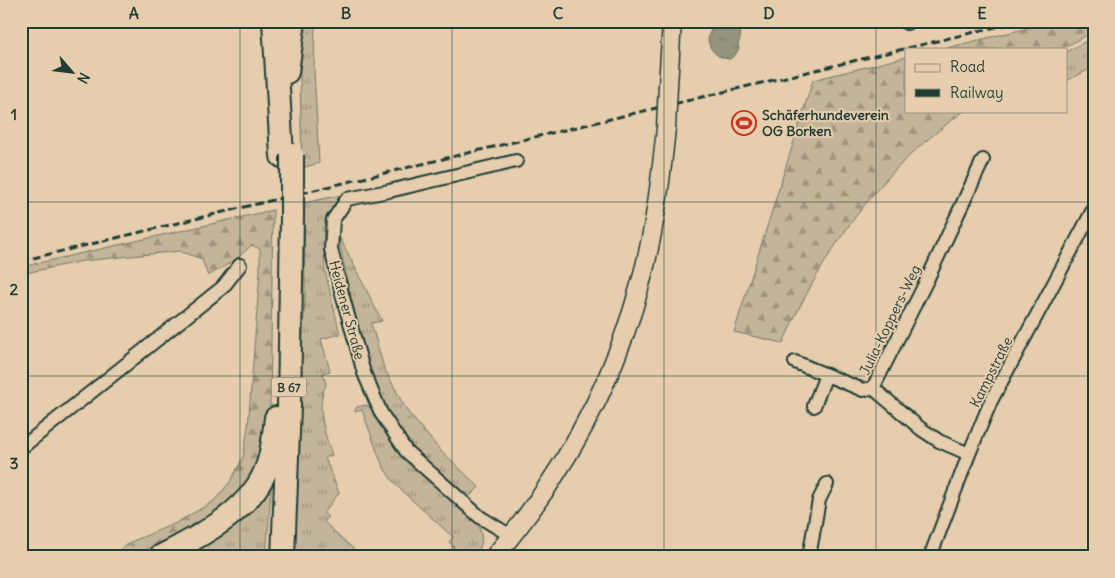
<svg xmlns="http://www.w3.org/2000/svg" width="1115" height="578" font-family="Delius,sans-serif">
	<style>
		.grass { fill: url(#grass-tufts); stroke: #727967 }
		.forest { fill: url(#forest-firs); stroke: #727967 }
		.water { fill: url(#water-ripples); stroke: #677160 }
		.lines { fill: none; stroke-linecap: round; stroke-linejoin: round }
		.street-casing { stroke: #1f3d34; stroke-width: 16 }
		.secondary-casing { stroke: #1f3d34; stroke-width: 21 }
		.highway-casing { stroke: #1f3d34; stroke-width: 26 }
		.street { stroke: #e5cdae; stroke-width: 12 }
		.secondary { stroke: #e5cdae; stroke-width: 18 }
		.highway { stroke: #e5cdae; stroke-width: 22 }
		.rail { stroke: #1f3d34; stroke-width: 3; stroke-dasharray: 8 4; stroke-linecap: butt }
		.secondary-bridge-casing { stroke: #1f3d34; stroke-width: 21; stroke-linecap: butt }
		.highway-bridge-casing { stroke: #1f3d34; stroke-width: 26; stroke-linecap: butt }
		.secondary-bridge { stroke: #e5cdae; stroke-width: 18 }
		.highway-bridge { stroke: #e5cdae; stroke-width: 22 }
		.grid { fill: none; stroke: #1f3d34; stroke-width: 1; stroke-opacity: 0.55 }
		.labels { text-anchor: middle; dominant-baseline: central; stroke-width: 4; stroke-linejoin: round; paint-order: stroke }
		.shield { fill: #e5cdae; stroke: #5a6859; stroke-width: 1 }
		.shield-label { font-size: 12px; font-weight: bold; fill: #1f3d34 }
		.poi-label { font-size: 14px; font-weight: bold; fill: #1f3d34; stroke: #e5cdae; text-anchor: start }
		.street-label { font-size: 14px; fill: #1f3d34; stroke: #e5cdae }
		.neatline { fill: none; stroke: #1f3d34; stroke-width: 2 }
		.grid-label { font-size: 16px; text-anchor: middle; font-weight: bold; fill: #1f3d34 }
	</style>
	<defs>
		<pattern id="grass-tufts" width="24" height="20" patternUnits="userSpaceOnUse" patternTransform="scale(1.25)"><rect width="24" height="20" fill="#c4b59a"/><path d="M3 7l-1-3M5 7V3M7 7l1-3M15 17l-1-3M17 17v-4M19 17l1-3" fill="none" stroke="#9f947e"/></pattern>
		<pattern id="forest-firs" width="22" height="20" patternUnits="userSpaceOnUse" patternTransform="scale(1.25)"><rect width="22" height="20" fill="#c4b59a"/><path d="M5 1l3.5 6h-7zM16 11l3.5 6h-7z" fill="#9f947e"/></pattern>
		<pattern id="water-ripples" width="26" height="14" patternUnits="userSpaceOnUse" patternTransform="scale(1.25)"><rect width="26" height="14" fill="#97947d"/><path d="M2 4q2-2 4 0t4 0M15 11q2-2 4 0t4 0" fill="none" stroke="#7b7a67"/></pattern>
	</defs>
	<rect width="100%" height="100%" fill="#e5cdae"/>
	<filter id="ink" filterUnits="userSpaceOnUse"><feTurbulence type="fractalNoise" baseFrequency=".02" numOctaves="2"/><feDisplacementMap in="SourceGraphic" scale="10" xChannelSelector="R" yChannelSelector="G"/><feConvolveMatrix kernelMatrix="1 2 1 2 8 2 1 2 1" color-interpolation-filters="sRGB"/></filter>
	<g filter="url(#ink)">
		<path class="grass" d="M301,21H315L314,70L319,163L302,168L299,29Z
			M1094,37V67L1066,81V52Z
			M341,195L323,228L325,271L340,334L321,339L330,371L323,373L326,385C315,404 325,435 332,455L325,458L339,493L323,513L328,517L324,522L362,557H289L305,300L304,203Z
			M339,236L382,321L371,323L384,368L407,411L440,450L479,487L468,498C447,481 426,464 409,443C365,389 355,312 340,246Z
			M366,405L372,408L395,445L416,469L478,524C484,538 483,545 474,557H445L454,547L449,542L453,537L402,491L392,480L384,468L379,457L362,410L355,412V410L357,407Z
			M272,478L266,557H169Z"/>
		<path class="forest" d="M1057,21H1094V31L1078,40L1061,49H942Z
			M906,57V111H964C944,126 923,142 905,160C865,199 832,246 806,295C797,311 790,327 783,343L734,332L813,80Z
			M273,210L270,409L259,463L246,488L215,517L150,547L134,557H111L131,542L176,523L214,501L230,482L243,457L248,427L260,271V249L252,245L235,260L208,276L202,259L179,251L83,261L21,274V267Z"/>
		<path class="water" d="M724,22C739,22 744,31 738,45L739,48L736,54L730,59C706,58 699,28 724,22Z"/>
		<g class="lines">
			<defs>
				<path id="street" d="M903,21L907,23
					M795,362L863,390L873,388
					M814,406L826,375
					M21,448L223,287L240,265
					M969,454L939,441L921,429L873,388L927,280L983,160
					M511,536L480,517L406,451L381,413L364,373L342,294L331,249L333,220L347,199L389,191L516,161
					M809,557L819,500L827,484
					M930,557L969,454L991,401L1094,208"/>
				<path id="secondary" d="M668,86L672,21
					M494,557C563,476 615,381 642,278C655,228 661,178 666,128"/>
				<path id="highway" d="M274,21L282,156
					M287,72L294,21
					M160,557C200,536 254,510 268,464C273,449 274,433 276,418
					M283,557L289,407L292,217"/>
			</defs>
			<use href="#street" class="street-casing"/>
			<use href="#secondary" class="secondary-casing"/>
			<use href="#highway" class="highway-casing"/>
			<use href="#street" class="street"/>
			<use href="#secondary" class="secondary"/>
			<use href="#highway" class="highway"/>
			<path class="rail" d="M21,261L451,157L1021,21"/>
			<defs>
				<path id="secondary-bridge" d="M666,128L668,86"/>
				<path id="highway-bridge" d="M292,155V217"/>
			</defs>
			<use href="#secondary-bridge" class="secondary-bridge-casing"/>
			<use href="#highway-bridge" class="highway-bridge-casing"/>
			<use href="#secondary-bridge" class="secondary-bridge"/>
			<use href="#highway-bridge" class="highway-bridge"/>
		</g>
	</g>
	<path class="grid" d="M240,21V557M452,21V557M664,21V557M876,21V557M21,202H1094M21,376H1094"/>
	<defs>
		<symbol id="stadium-ring" viewBox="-11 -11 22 22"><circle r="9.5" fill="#e5cdae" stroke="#c8321e" stroke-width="1.5"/><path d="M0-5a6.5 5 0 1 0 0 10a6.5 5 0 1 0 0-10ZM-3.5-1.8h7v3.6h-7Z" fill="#c8321e"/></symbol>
	</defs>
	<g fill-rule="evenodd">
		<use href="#stadium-ring" x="730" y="109" width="28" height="28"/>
	</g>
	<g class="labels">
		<rect class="shield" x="271.5" y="377.5" width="35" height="19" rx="4"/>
		<g class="shield-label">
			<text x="289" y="387">B 67</text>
		</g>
		<g class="poi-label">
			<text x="762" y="115">Schäferhundeverein<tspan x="762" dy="16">OG Borken</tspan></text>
		</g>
		<g class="street-label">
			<text transform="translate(347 310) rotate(75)">Heidener Straße</text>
			<text transform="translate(890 320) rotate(-64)">Julia-Koppers-Weg</text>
			<text transform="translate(991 372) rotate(-63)">Kampstraße</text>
		</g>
	</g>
	<rect width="1115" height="578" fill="none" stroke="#e5cdae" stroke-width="55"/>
	<rect x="905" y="48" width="162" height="65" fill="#e5cdae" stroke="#96937d"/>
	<rect x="915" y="64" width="25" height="8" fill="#e5cdae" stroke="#96937d"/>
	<text x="950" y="72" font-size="15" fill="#1f3d34">Road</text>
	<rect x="915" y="89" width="25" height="8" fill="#1f3d34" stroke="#96937d"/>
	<text x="950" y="98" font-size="15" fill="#1f3d34">Railway</text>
	<g transform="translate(72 72) rotate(118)" stroke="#e5cdae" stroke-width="4" paint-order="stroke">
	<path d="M0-4L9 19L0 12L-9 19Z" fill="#1f3d34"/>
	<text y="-8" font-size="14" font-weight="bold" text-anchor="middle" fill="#1f3d34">N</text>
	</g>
	<rect x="28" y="28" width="1060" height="522" class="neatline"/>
	<g class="grid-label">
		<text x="134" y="19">A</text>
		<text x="346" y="19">B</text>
		<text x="558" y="19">C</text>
		<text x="769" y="19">D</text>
		<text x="982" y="19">E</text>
		<text x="14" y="120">1</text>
		<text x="14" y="295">2</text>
		<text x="14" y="469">3</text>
	</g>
</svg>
